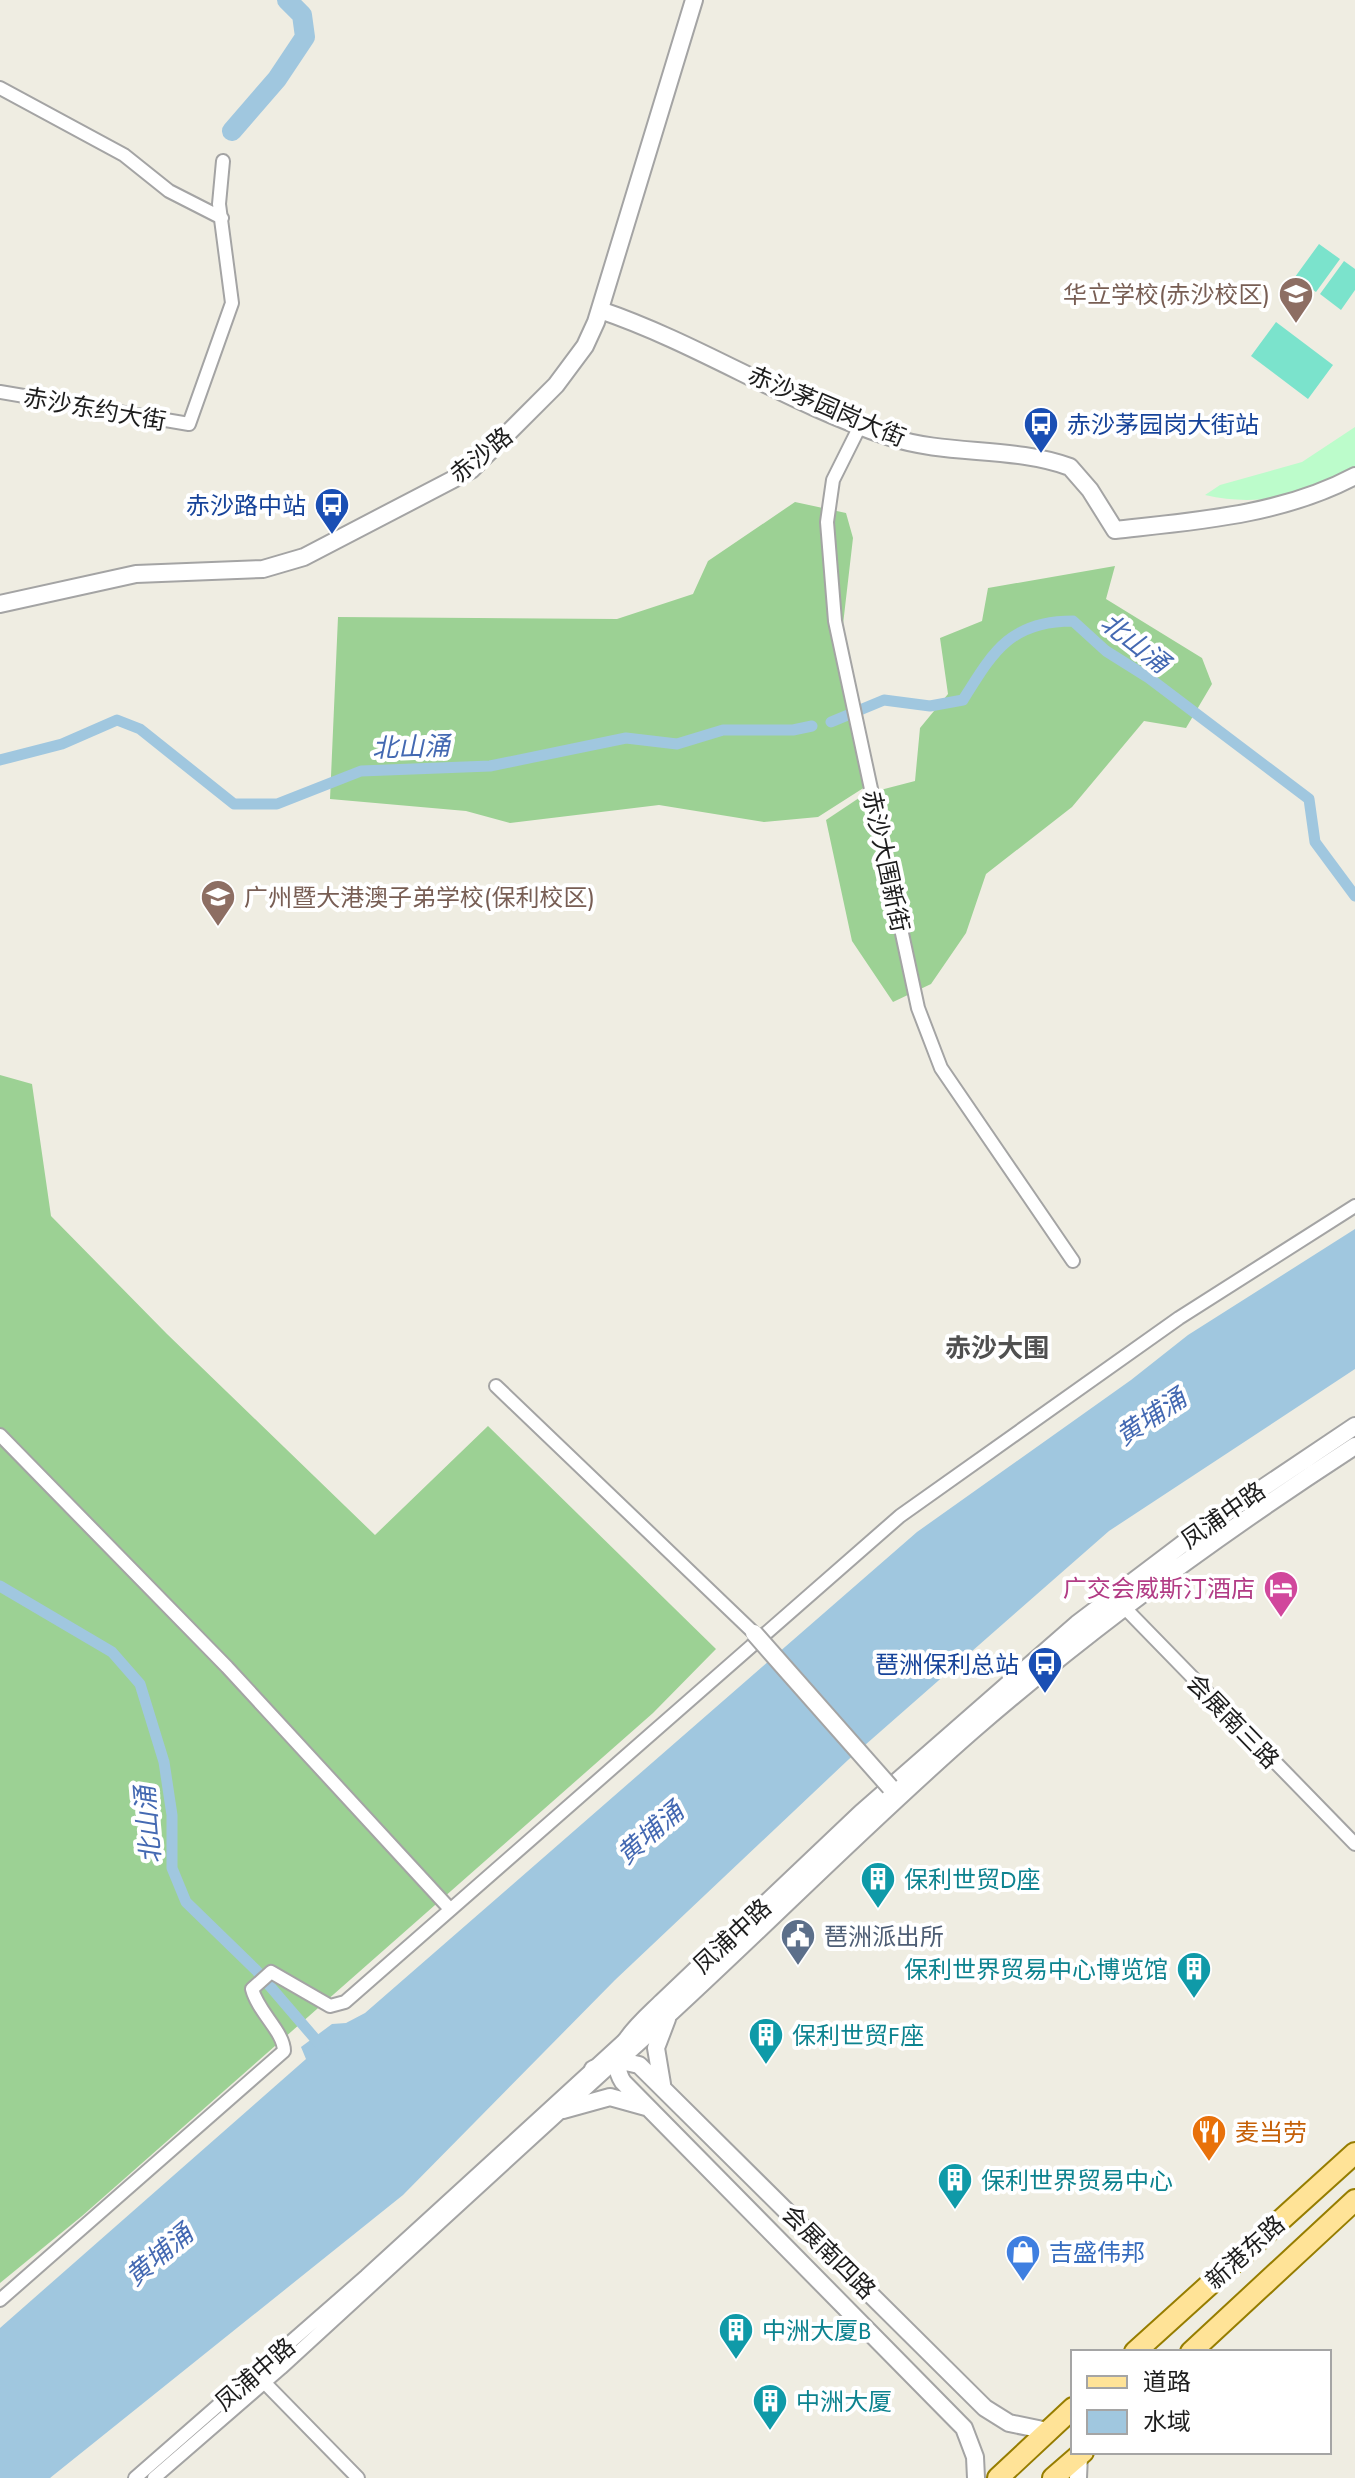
<svg xmlns="http://www.w3.org/2000/svg" width="1355" height="2478" font-family="Jost,'Noto Sans SC',sans-serif">
	<style>
		.forest { fill: #9cd194 }
		.park { fill: #bcfccb }
		.pitch { fill: #7be3cc }
		.water { fill: #a0c7df }
		.lines { fill: none; stroke-linecap: round; stroke-linejoin: round }
		.canal { stroke: #a0c7df; stroke-width: 11 }
		.river { stroke: #a0c7df; stroke-width: 20 }
		.minor-casing { stroke: #a4a4a4; stroke-width: 16 }
		.tertiary-casing { stroke: #a4a4a4; stroke-width: 20 }
		.primary-casing { stroke: #967d00; stroke-width: 24 }
		.minor { stroke: #fff; stroke-width: 12 }
		.tertiary { stroke: #fff; stroke-width: 16 }
		.primary { stroke: #ffe397; stroke-width: 20 }
		.tertiary-bridge-casing { stroke: #a4a4a4; stroke-width: 20; stroke-linecap: butt }
		.tertiary-bridge { stroke: #fff; stroke-width: 16 }
		.labels { text-anchor: middle; dominant-baseline: central; stroke-width: 8; stroke-linejoin: round; paint-order: stroke }
		.education-label { font-size: 24px; fill: #785e54; stroke: #fff; text-anchor: end }
		.street-label { font-size: 24px; fill: #1d1d1d; stroke: #fff }
		.transit-label { font-size: 24px; fill: #164399; stroke: #fff; text-anchor: end }
		.hotel-label { font-size: 24px; fill: #b23c85; stroke: #fff; text-anchor: end }
		.culture-label { font-size: 24px; fill: #0d838f; stroke: #fff; text-anchor: start }
		.service-label { font-size: 24px; fill: #4e5e75; stroke: #fff; text-anchor: start }
		.food-label { font-size: 24px; fill: #c56008; stroke: #fff; text-anchor: start }
		.shop-label { font-size: 24px; fill: #366cbe; stroke: #fff; text-anchor: start }
		.water-label { font-size: 26px; font-style: italic; fill: #4469b2; stroke: #fff }
		.neighbourhood-label { font-size: 26px; font-weight: bold; fill: #505050; stroke: #fff }
	</style>
	<rect width="100%" height="100%" fill="#efede2"/>
	<path class="forest" d="M795,502L846,513L853,538L839,659L865,787L818,817L764,822L659,805L510,823L466,811L330,799L338,617L617,619L693,594L708,561Z
		M1115,566L1106,599L1202,658L1212,684L1186,728L1144,721L1072,807L986,874L966,933L931,984L893,1002L852,941L826,820L865,794L915,781L920,728L948,694L940,638L982,621L988,588Z
		M0,1075L32,1084L51,1216L167,1334L375,1535L488,1426L716,1649L653,1713L82,2216L0,2283Z"/>
	<path class="park" d="M1355,427V466C1306,494 1262,508 1205,495L1220,485L1302,462Z"/>
	<path class="pitch" d="M1319,244L1340,259L1316,292L1295,277Z
		M1344,261L1355,269V290L1341,310L1320,294Z
		M1276,322L1333,365L1308,399L1251,356Z"/>
	<path class="water" d="M1355,1229V1369L1109,1531L848,1760L615,1980L403,2195L50,2478H0V2328L306,2059L301,2047L332,2024L346,2023L365,2013L917,1532L1131,1380L1188,1335Z"/>
	<g class="lines">
		<path class="canal" d="M831,722L884,700L930,706L963,700C993,652 1010,621 1073,621L1106,651L1149,678L1309,799L1315,842L1355,896
			M0,760L62,744L117,720L140,729L234,804H277L361,771L490,766L626,738L677,744L723,730H793L812,726
			M0,1586L112,1652L140,1684L164,1762L172,1815V1868L186,1902L256,1970L323,2048"/>
		<path class="river" d="M232,131L277,79L305,37L302,15L287,0"/>
		<defs>
			<path id="minor" d="M0,88L124,155L169,191L222,218
				M0,392L189,424L232,303L219,204L223,161
				M860,426L833,480L827,522L835,621L918,1008L941,1068L1073,1261
				M496,1386L754,1633
				M0,1435L227,1667L450,1909
				M1121,1604L1355,1844
				M0,2300L284,2051C284,2032 258,2012 252,1989L271,1972L330,2006L345,2002L900,1516L1179,1318L1355,1206
				M261,2379L358,2478
				M135,2478L366,2276L624,2040
				M154,2478L281,2368L612,2065"/>
			<path id="tertiary" d="M600,310C700,344 789,404 890,437C947,456 1013,446 1070,467L1090,490L1115,530C1196,521 1282,515 1355,476
				M0,604L136,574L263,569L304,557L471,470L556,385L585,346L596,322L694,0
				M622,2057C741,1951 852,1836 972,1731C1093,1626 1221,1533 1355,1446
				M593,2069L617,2060L639,2065L985,2408L1009,2423L1048,2431
				M662,2084L656,2048L667,2019
				M563,2110L610,2097L646,2107
				M976,2478L975,2457L964,2428L623,2082C603,2052 643,2021 662,2002L861,1813L1077,1624L1209,1524L1355,1426
				M1078,2478L1079,2455"/>
			<path id="primary" d="M1135,2352L1355,2153
				M1191,2352L1355,2200
				M998,2478L1073,2408
				M1053,2478L1083,2452"/>
		</defs>
		<use href="#minor" class="minor-casing"/>
		<use href="#tertiary" class="tertiary-casing"/>
		<use href="#primary" class="primary-casing"/>
		<use href="#minor" class="minor"/>
		<use href="#tertiary" class="tertiary"/>
		<use href="#primary" class="primary"/>
		<defs>
			<path id="tertiary-bridge" d="M754,1633L890,1787"/>
		</defs>
		<use href="#tertiary-bridge" class="tertiary-bridge-casing"/>
		<use href="#tertiary-bridge" class="tertiary-bridge"/>
	</g>
	<defs>
		<symbol id="school-pin" viewBox="-11 -11 22 30"><path d="M0 17L-7.5 6A9.5 9.5 0 1 1 7.5 6Z" fill="#8d6e63" stroke="#fff"/><path d="M0-5L7-2L0 1L-7-2ZM-4 1L0 2.5L4 1V4Q0 6-4 4Z" fill="#fff"/></symbol>
		<symbol id="bus-pin" viewBox="-11 -11 22 30"><path d="M0 17L-7.5 6A9.5 9.5 0 1 1 7.5 6Z" fill="#1a4fb4" stroke="#fff"/><path d="M-5-6H5V4H4V6H2V4H-2V6H-4V4H-5ZM-3.5-4V0h7V-4ZM-3.5 1.2v1.5H-2V1.2ZM2 1.2v1.5H3.5V1.2Z" fill="#fff"/></symbol>
		<symbol id="hotel-pin" viewBox="-11 -11 22 30"><path d="M0 17L-7.5 6A9.5 9.5 0 1 1 7.5 6Z" fill="#d1479c" stroke="#fff"/><path d="M-6-4.5h1.5V1H6V5H4.5V3h-9V5H-6ZM-4 0a1.8 1.8 0 1 1 3.6 0ZM.5 0V-2.5h3Q6-2.5 6 0Z" fill="#fff"/></symbol>
		<symbol id="building-pin" viewBox="-11 -11 22 30"><path d="M0 17L-7.5 6A9.5 9.5 0 1 1 7.5 6Z" fill="#0f9aa8" stroke="#fff"/><path d="M-4-6H4V6H1V3H-1V6H-4ZM-2.5-4.3h1.7v1.8h-1.7ZM.8-4.3h1.7v1.8H.8ZM-2.5-1h1.7V.8h-1.7ZM.8-1h1.7V.8H.8Z" fill="#fff"/></symbol>
		<symbol id="civic-pin" viewBox="-11 -11 22 30"><path d="M0 17L-7.5 6A9.5 9.5 0 1 1 7.5 6Z" fill="#5c6f8a" stroke="#fff"/><path d="M-.6-6.5H3V-4.5H.6V-3L4-1V1h2V6H-6V1h2V-1L-.6-3ZM-1.2 2.5V6h2.4V2.5Z" fill="#fff"/></symbol>
		<symbol id="restaurant-pin" viewBox="-11 -11 22 30"><path d="M0 17L-7.5 6A9.5 9.5 0 1 1 7.5 6Z" fill="#e8710a" stroke="#fff"/><path d="M-5-6h1v4h1v-4h1v4h1v-4h1v5L-1.5 .5V6h-2V.5L-5-1ZM5-6V6H3V1.5H1.5Q1.5-4 5-6Z" fill="#fff"/></symbol>
		<symbol id="shop-pin" viewBox="-11 -11 22 30"><path d="M0 17L-7.5 6A9.5 9.5 0 1 1 7.5 6Z" fill="#3f7fe0" stroke="#fff"/><path d="M-5-2.5h2.3a2.7 3.5 0 0 1 5.4 0H5L5.5 6h-11ZM-1.5-2.5h3a1.5 2.3 0 0 0-3 0Z" fill="#fff"/></symbol>
	</defs>
	<g fill-rule="evenodd">
		<use href="#school-pin" x="1276" y="274" width="40" height="54"/>
		<use href="#bus-pin" x="1021" y="404" width="40" height="54"/>
		<use href="#bus-pin" x="312" y="485" width="40" height="54"/>
		<use href="#school-pin" x="198" y="877" width="40" height="54"/>
		<use href="#hotel-pin" x="1261" y="1568" width="40" height="54"/>
		<use href="#bus-pin" x="1025" y="1644" width="40" height="54"/>
		<use href="#building-pin" x="858" y="1859" width="40" height="54"/>
		<use href="#civic-pin" x="778" y="1916" width="40" height="54"/>
		<use href="#building-pin" x="1174" y="1949" width="40" height="54"/>
		<use href="#building-pin" x="746" y="2015" width="40" height="54"/>
		<use href="#restaurant-pin" x="1189" y="2112" width="40" height="54"/>
		<use href="#building-pin" x="935" y="2160" width="40" height="54"/>
		<use href="#shop-pin" x="1003" y="2232" width="40" height="54"/>
		<use href="#building-pin" x="716" y="2310" width="40" height="54"/>
		<use href="#building-pin" x="750" y="2381" width="40" height="54"/>
	</g>
	<g class="labels">
		<g class="education-label">
			<text x="1270" y="294">华立学校(赤沙校区)</text>
			<text x="244" y="897" text-anchor="start">广州暨大港澳子弟学校(保利校区)</text>
		</g>
		<g class="street-label">
			<text transform="translate(827 406) rotate(23)">赤沙茅园岗大街</text>
			<text transform="translate(95 409) rotate(10)">赤沙东约大街</text>
			<text transform="translate(481 455) rotate(-39)">赤沙路</text>
			<text transform="translate(886 861) rotate(78)">赤沙大围新街</text>
			<text transform="translate(1223 1515) rotate(-35)">凤浦中路</text>
			<text transform="translate(1233 1721) rotate(46)">会展南三路</text>
			<text transform="translate(732 1936) rotate(-43)">凤浦中路</text>
			<text transform="translate(829 2252) rotate(45)">会展南四路</text>
			<text transform="translate(1245 2252) rotate(-42)">新港东路</text>
			<text transform="translate(255 2374) rotate(-41)">凤浦中路</text>
		</g>
		<g class="transit-label">
			<text x="1067" y="424" text-anchor="start">赤沙茅园岗大街站</text>
			<text x="306" y="505">赤沙路中站</text>
			<text x="1019" y="1664">琶洲保利总站</text>
		</g>
		<g class="hotel-label">
			<text x="1255" y="1588">广交会威斯汀酒店</text>
		</g>
		<g class="culture-label">
			<text x="904" y="1879">保利世贸D座</text>
			<text x="1168" y="1969" text-anchor="end">保利世界贸易中心博览馆</text>
			<text x="792" y="2035">保利世贸F座</text>
			<text x="981" y="2180">保利世界贸易中心</text>
			<text x="762" y="2330">中洲大厦B</text>
			<text x="796" y="2401">中洲大厦</text>
		</g>
		<g class="service-label">
			<text x="824" y="1936">琶洲派出所</text>
		</g>
		<g class="food-label">
			<text x="1235" y="2132">麦当劳</text>
		</g>
		<g class="shop-label">
			<text x="1049" y="2252">吉盛伟邦</text>
		</g>
		<g class="water-label">
			<text transform="translate(1135 643) rotate(38)">北山涌</text>
			<text transform="translate(411 747) rotate(-2)">北山涌</text>
			<text transform="translate(1151 1417) rotate(-34)">黄埔涌</text>
			<text transform="translate(148 1825) rotate(-95)">北山涌</text>
			<text transform="translate(650 1833) rotate(-41)">黄埔涌</text>
			<text transform="translate(159 2255) rotate(-40)">黄埔涌</text>
		</g>
		<g class="neighbourhood-label">
			<text x="997" y="1348">赤沙大围</text>
		</g>
	</g>
	<rect x="1071" y="2350" width="260" height="104" fill="#ffffff" stroke="#a5a5a5" stroke-width="2"/>
	<rect x="1087" y="2376" width="40" height="12" fill="#ffe397" stroke="#a5a5a5" stroke-width="2"/>
	<text x="1143" y="2390" font-size="24" fill="#1d1d1d">道路</text>
	<rect x="1087" y="2410" width="40" height="24" fill="#a0c7df" stroke="#a5a5a5" stroke-width="2"/>
	<text x="1143" y="2430" font-size="24" fill="#1d1d1d">水域</text>
</svg>
